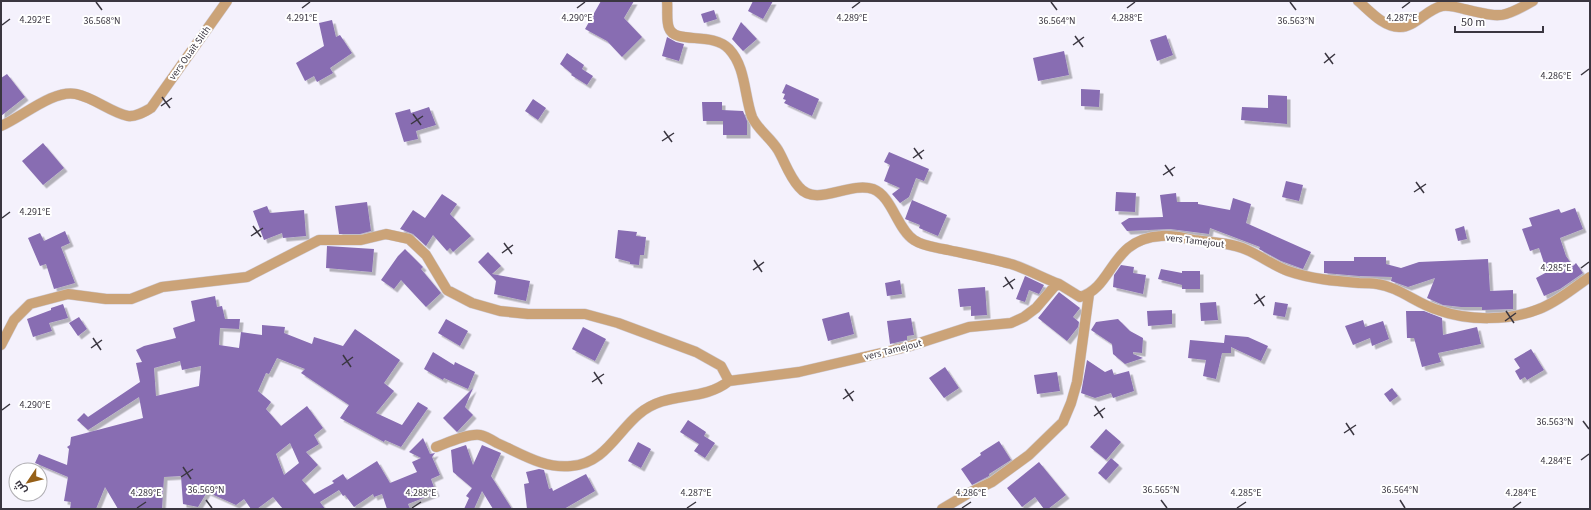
<svg xmlns="http://www.w3.org/2000/svg" width="1591" height="510" font-family="'Source Sans 3',Cairo,sans-serif">
	<style>
		.building { fill: #886db2; fill-rule: evenodd; filter: url(#shadow) }
		.lines { fill: none; stroke-linecap: round; stroke-linejoin: round }
		.minor-casing { stroke: #cfccd6; stroke-width: 11 }
		.minor { stroke: #cba378; stroke-width: 10 }
		.ticks { fill: none; stroke: #3a3640; stroke-width: 1.5 }
		.labels { text-anchor: middle; dominant-baseline: central; stroke-width: 4; stroke-linejoin: round; paint-order: stroke }
		.street-label { font-size: 10px; fill: #3a3640; stroke: #fff }
		.ticks-label { font-size: 10px; text-anchor: middle; fill: #3a3640; stroke: #fff; stroke-width: 4; stroke-linejoin: round; paint-order: stroke }
	</style>
	<defs>
		<filter id="shadow"><feDropShadow dx="3.5" dy="3.5" stdDeviation="0" flood-color="#0004"/></filter>
	</defs>
	<rect width="100%" height="100%" fill="#f4f1fc"/>
	<path class="building" d="M601,1H634L624,18L642,37L622,57L607,41L585,29Z
		M753,1H773L763,19L748,11Z
		M714,10L717,19L704,23L701,14Z
		M332,20L336,37L340,35L352,53L330,68L333,73L317,82L314,76L305,81L296,63L324,46L319,23Z
		M741,22L757,39L743,51L732,39Z
		M1166,35L1173,55L1157,61L1150,40Z
		M667,37L676,42L684,44L679,61L662,56Z
		M1064,51L1069,75L1038,81L1033,58Z
		M567,53L584,65L582,69L593,76L587,85L571,75L572,74L560,64Z
		M7,74L25,97L1,116V78Z
		M786,84L819,99L812,116L784,103L786,100L783,99L785,94L782,93Z
		M1081,89L1100,90L1099,107L1081,106Z
		M1268,95L1287,96V124L1241,120L1242,107L1268,108Z
		M533,99L546,108L538,120L525,111Z
		M702,102H722V110L743,111L747,121V135H723V121H703Z
		M429,107L436,125L416,131L418,139L404,142L395,113L410,109L411,113Z
		M43,143L64,168L43,185L22,161Z
		M889,152L929,169L924,181L916,178L909,197L900,203L892,194L900,188L884,181L890,165L884,162Z
		M1286,181L1303,185L1299,201L1282,197Z
		M1116,192L1136,193L1135,212L1115,211Z
		M1176,193L1177,202H1198V204L1230,210L1233,198L1251,204L1246,223L1311,252L1303,269L1281,261L1259,249L1260,247L1210,228L1209,234L1170,229L1127,231L1121,223L1129,218L1163,217L1160,195Z
		M442,194L457,204L450,214L471,236L453,252L450,248L447,251L433,235L426,246L413,234L400,229L413,210L425,218Z
		M912,200L947,215L938,236L919,228L920,225L905,219Z
		M367,202L371,231L360,234H339L335,206Z
		M267,206L270,213L304,210L306,236L283,238L282,233L264,240L253,211Z
		M1575,208L1583,229L1560,238L1566,256L1573,266L1576,263L1583,273L1560,289L1544,296L1536,278L1547,272L1539,248L1530,251L1522,229L1532,226L1529,218L1559,209L1561,213Z
		M1464,226L1467,239L1458,241L1455,229Z
		M618,230L637,232L636,236L646,237L644,255H640L639,265L630,264V262L615,258Z
		M65,231L70,243L61,247L75,283L54,289L46,264L40,266L28,238L40,233L44,241Z
		M327,246L374,249L372,272L326,268Z
		M405,249L423,267L421,269L441,293L426,307L401,280L394,289L381,280L398,256Z
		M488,252L501,266L492,274L530,281L526,301L494,294L496,281L478,262Z
		M1354,257H1386V264L1401,268L1419,262L1488,259L1490,291L1513,290V309L1482,310V307H1461L1443,305L1427,298L1435,278L1408,287L1391,281L1392,277L1359,276L1324,273V261H1354Z
		M1121,265L1134,267L1133,273L1146,275L1143,294L1113,287L1114,275Z
		M1161,269L1182,273V271H1200V289H1182V285L1158,279Z
		M1025,276L1044,285L1039,294L1029,290L1025,302L1016,299Z
		M900,280L902,294L887,296L885,283Z
		M985,287L987,315L971,316V306L960,307L958,289Z
		M1059,292L1080,308L1073,317L1079,322L1078,327L1067,341L1038,318Z
		M215,296L217,307L222,306L225,319H240L239,329L220,328L219,345L239,348L241,332L262,335V325L285,327L284,333L312,344L314,337L343,346L355,329L400,360L384,383L394,391L376,413L402,425L418,402L428,408L401,447L385,440L384,442L340,418L349,405L301,373L305,369L277,358L269,374L266,373L258,391L271,402L266,409L281,426L307,406L323,428L314,435L319,444L306,452L318,465L302,480L314,494L334,483L332,481L343,474L347,480L377,461L390,483L417,472L412,462L421,458L409,452L423,438L430,454L435,453L432,457L440,475L431,479L436,493L408,504L410,509H387L382,494L374,497L373,494L354,507L345,495L343,496L339,490L320,502L325,509H283L273,497L257,509H251L244,499L236,505L207,492L198,507L183,504L181,476L164,477L162,509H118L105,487L96,509H70L71,502L64,501L68,477L35,463L39,454L67,465L69,449L67,447L70,445L71,437L143,418L139,397L88,430L77,420L84,413L88,417L140,382L136,363L142,362L136,350L144,346L176,338L173,328L195,321L191,301ZM180,361L182,370L201,366L199,386L156,396L154,368ZM290,443L299,463L284,475L276,454Z
		M1216,302L1218,320L1201,321L1200,303Z
		M1275,302L1288,304L1285,317L1273,315Z
		M63,304L68,318L49,323L52,331L33,337L27,319L51,310V308Z
		M1172,310V324L1148,326L1147,311Z
		M1406,311H1424L1442,318L1443,335L1477,327L1481,344L1438,353L1441,362L1422,367L1414,338H1407Z
		M849,312L854,334L828,341L822,319Z
		M79,317L87,329L78,336L69,323Z
		M911,318L914,335L907,336V340L890,344L887,321Z
		M446,319L468,331L460,346L438,333Z
		M1118,319L1130,331L1143,338L1142,353L1133,352V354L1143,358L1125,364L1113,354L1112,344L1091,330L1096,322Z
		M1363,320L1365,327L1383,321L1389,339L1372,346L1370,338L1353,345L1345,326Z
		M583,327L606,339L595,361L572,349Z
		M1225,335L1248,337L1268,346L1261,361L1231,347V353H1222L1216,379L1203,376L1206,360L1188,358L1190,340L1224,343Z
		M1531,349L1544,370L1527,380L1525,377L1520,380L1515,371L1520,368L1514,359Z
		M433,352L454,365L455,362L475,372L468,389L444,378L443,380L424,369Z
		M1087,360L1105,372L1112,369L1114,375L1129,371L1134,391L1113,398L1111,393L1095,398L1081,393Z
		M945,367L959,388L944,398L929,378Z
		M1057,372L1060,391L1037,394L1034,375Z
		M473,388L465,407L473,415L457,432L443,418Z
		M1392,388L1398,396L1390,402L1384,394Z
		M688,420L706,432L704,436L715,443L705,458L694,451L699,444L680,432Z
		M1106,429L1121,442L1106,460L1090,447Z
		M999,441L1011,460L989,474V476L972,485L961,469L981,455L980,453Z
		M638,442L651,449L641,468L628,461Z
		M466,445L473,465L482,445L501,453L491,476L512,509H493L482,491L474,509H464L469,498L466,496L472,488L453,472L451,450Z
		M1111,458L1119,465L1106,480L1098,473Z
		M1039,462L1066,495L1048,509H1044L1035,497L1022,507L1007,488Z
		M539,469L544,470L549,489L552,488L553,491L586,474L595,491L564,509H527L524,484L529,483L526,472Z"/>
	<g class="lines">
		<defs>
			<path id="minor" d="M667,1C668,9 666,21 669,28C675,45 712,31 729,49C746,67 744,95 752,117C758,130 770,137 778,150C785,162 789,176 799,187C816,208 849,181 873,189C892,196 897,229 914,240C923,246 934,247 943,249C966,254 989,258 1011,264C1027,269 1043,278 1059,284
				M1358,1C1369,10 1383,27 1399,27C1414,28 1427,9 1442,6C1449,5 1457,7 1464,9C1500,17 1500,20 1533,1
				M1,126C22,117 54,89 76,94C95,98 110,112 128,116C136,117 144,112 151,108L227,1
				M1,345L14,320L30,304L68,294L106,299H131L162,287L247,277L319,240H361L386,234L409,239L426,255L447,290L472,303L500,311L528,314H585L618,323L696,352L721,366L729,381
				M729,381L799,372L907,347L969,327L1011,323L1024,317L1036,308L1054,287L1059,284L1080,297C1114,287 1110,239 1161,236C1173,235 1183,238 1194,240C1212,242 1231,243 1247,250C1261,256 1274,266 1288,271C1311,279 1335,281 1359,283C1365,283 1371,283 1377,284C1399,287 1417,304 1438,310C1468,321 1509,321 1539,309C1558,302 1573,288 1590,277
				M436,447C447,443 469,433 480,435C485,436 492,440 497,443C520,453 544,469 571,466C604,464 617,432 639,414C667,390 701,403 729,381
				M942,509L969,493L992,482L1029,455L1063,422L1071,403L1077,382L1089,294"/>
		</defs>
		<use href="#minor" class="minor-casing"/>
		<use href="#minor" class="minor"/>
	</g>
	<path class="ticks" d="M96,2L102,10M1051,2L1057,10M1290,2L1296,10M302,8L310,2M577,8L585,2M852,8L860,2M1127,8L1135,2M1402,8L1410,2M2,25L10,19M1075,36L1083,47M1073,45L1084,37M1325,53L1333,64M1324,63L1335,54M1581,75L1589,69M162,97L170,108M161,106L172,98M413,114L421,125M411,124L423,116M664,131L672,142M662,141L674,133M914,148L922,159M913,158L924,150M1165,165L1173,176M1163,175L1175,167M1416,182L1424,193M1414,192L1426,184M2,218L10,212M253,226L261,237M251,236L263,228M504,243L512,254M502,253L513,245M754,260L762,272M1581,268L1589,262M753,270L764,262M1005,277L1013,289M1003,287L1015,279M1256,294L1264,306M1254,304L1265,296M1506,311L1514,323M1505,321L1516,313M93,338L101,350M91,348L102,340M343,355L351,367M342,365L353,357M594,372L602,384M592,382L604,374M845,389L853,401M843,399L854,391M1095,406L1103,418M2,410L10,404M1094,416L1105,408M1583,421L1589,429M1346,423L1354,435M1344,433L1356,425M1581,460L1589,454M183,467L191,479M181,477L193,469M206,500L212,508M1161,500L1167,508M1400,500L1405,508M137,508L146,502M412,508L421,502M687,508L696,502M962,508L971,502M1237,508L1246,502M1513,508L1521,502"/>
	<g class="labels">
		<g class="street-label">
			<text transform="translate(190 53) rotate(-54)">vers Ouaït Slith</text>
			<text transform="translate(1195 241) rotate(7)">vers Tamejout</text>
			<text transform="translate(893 350) rotate(-14)">vers Tamejout</text>
		</g>
	</g>
	<g class="ticks-label">
		<text x="302" y="21">4.291°E</text>
		<text x="577" y="21">4.290°E</text>
		<text x="1127" y="21">4.288°E</text>
		<text x="1402" y="21">4.287°E</text>
		<text x="852" y="21">4.289°E</text>
		<text x="35" y="23">4.292°E</text>
		<text x="1057" y="24">36.564°N</text>
		<text x="102" y="24">36.568°N</text>
		<text x="1296" y="24">36.563°N</text>
		<text x="1556" y="79">4.286°E</text>
		<text x="35" y="215">4.291°E</text>
		<text x="1556" y="271">4.285°E</text>
		<text x="35" y="408">4.290°E</text>
		<text x="1555" y="425">36.563°N</text>
		<text x="1556" y="464">4.284°E</text>
		<text x="206" y="493">36.569°N</text>
		<text x="1161" y="493">36.565°N</text>
		<text x="1400" y="493">36.564°N</text>
		<text x="146" y="496">4.289°E</text>
		<text x="421" y="496">4.288°E</text>
		<text x="696" y="496">4.287°E</text>
		<text x="971" y="496">4.286°E</text>
		<text x="1246" y="496">4.285°E</text>
		<text x="1521" y="496">4.284°E</text>
	</g>
	<rect width="1591" height="510" fill="none" stroke="#3a3640" stroke-width="4"/>
	<g transform="translate(28 482) rotate(235)"><circle r="19" fill="#ffffff" stroke="#b0afb3"/>
	<path d="M0-3L7 15L0 10L-7 15Z" fill="#966018"/>
	<text y="-6" font-size="11" font-weight="bold" text-anchor="middle" fill="#3a3640">ش</text>
	</g>
	<path d="M1455 26v6h88v-6" fill="none" stroke="#3a3640" stroke-width="2"/>
	<text x="1461" y="26" font-size="12" fill="#3a3640" stroke="#ffffff" stroke-width="3" paint-order="stroke">50 m</text>
</svg>
